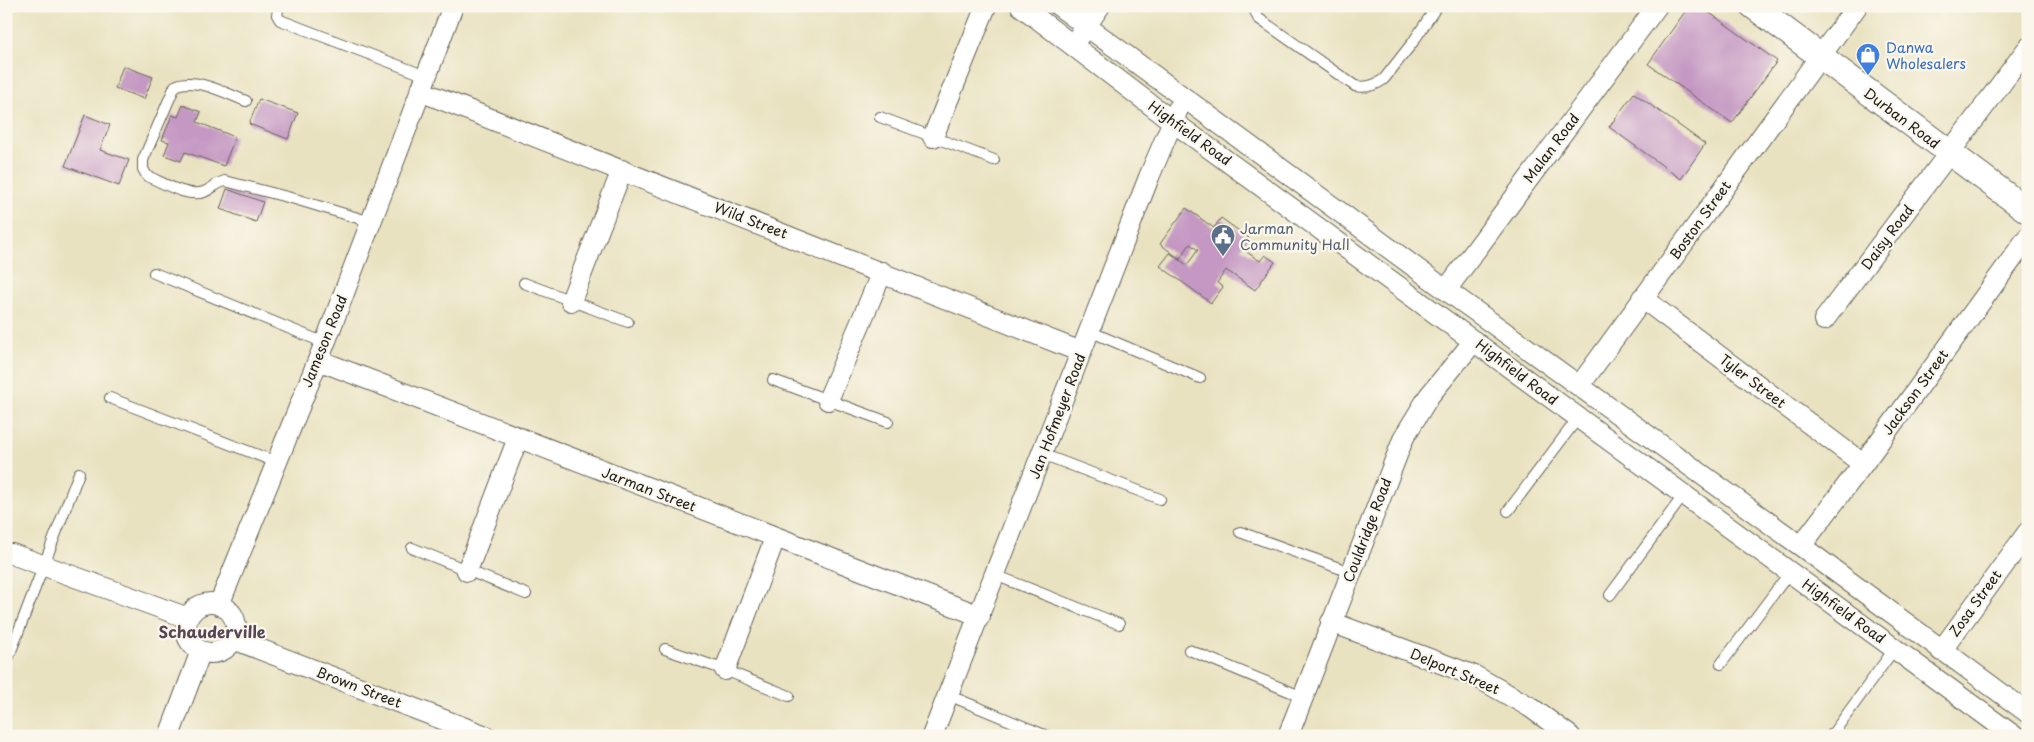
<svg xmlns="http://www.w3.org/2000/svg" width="2034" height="742" font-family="'Playpen Sans',sans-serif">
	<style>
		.building { fill: #c498c3 }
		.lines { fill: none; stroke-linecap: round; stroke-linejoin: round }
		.service-casing { stroke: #646156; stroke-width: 12 }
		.minor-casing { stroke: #646156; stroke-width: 22 }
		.tertiary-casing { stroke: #646156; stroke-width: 27 }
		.service { stroke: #fff; stroke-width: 10 }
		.minor { stroke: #fff; stroke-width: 20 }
		.tertiary { stroke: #fff; stroke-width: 25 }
		.labels { text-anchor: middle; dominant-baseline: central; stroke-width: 4.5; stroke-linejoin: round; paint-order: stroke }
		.shop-label { font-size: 14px; fill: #366cbe; stroke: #fbf7ec; text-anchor: start }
		.street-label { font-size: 14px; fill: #1c1c1c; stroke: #fbf7ec }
		.service-label { font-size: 14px; fill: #4e5e75; stroke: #fbf7ec; text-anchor: start }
		.quarter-label { font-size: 16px; font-weight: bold; fill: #574756; stroke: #fbf7ec }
	</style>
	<rect width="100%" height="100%" fill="#fbf7ec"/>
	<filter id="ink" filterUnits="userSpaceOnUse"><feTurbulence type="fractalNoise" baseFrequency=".02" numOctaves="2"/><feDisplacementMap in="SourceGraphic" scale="10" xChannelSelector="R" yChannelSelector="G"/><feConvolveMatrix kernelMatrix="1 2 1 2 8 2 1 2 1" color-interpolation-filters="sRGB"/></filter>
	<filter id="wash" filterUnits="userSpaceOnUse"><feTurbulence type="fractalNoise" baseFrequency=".0096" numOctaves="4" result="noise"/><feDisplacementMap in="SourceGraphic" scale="20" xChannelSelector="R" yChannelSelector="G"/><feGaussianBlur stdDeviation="1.12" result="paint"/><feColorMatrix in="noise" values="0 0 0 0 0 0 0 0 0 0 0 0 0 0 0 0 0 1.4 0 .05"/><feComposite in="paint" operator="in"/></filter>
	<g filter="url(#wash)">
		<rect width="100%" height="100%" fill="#e9e2c1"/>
		<g id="blocks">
			<path class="building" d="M1689,6H1700L1777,61L1732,123L1648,64Z
				M123,66L153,77L144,99L115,88Z
				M1634,93L1705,144L1681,179L1609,127Z
				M259,99L298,113L288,139L249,124Z
				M183,105L201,112L197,122L235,137L224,166L185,152L181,161L164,155L169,142L162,140L172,115L178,117Z
				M85,115L110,125L100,150L129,160L119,186L65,166Z
				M227,189L263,202L256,222L220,209Z
				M1186,208L1214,228L1221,218L1249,238L1241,248L1260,261L1265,255L1275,262L1255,290L1226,270L1217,283L1223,287L1211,303L1160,266L1170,253L1187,265L1198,250L1190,244L1180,259L1160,244Z"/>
		</g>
	</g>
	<g filter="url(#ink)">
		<use href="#blocks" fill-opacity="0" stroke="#646156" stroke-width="1"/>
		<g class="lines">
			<defs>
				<path id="service" d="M279,6L277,15L280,20L426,76
					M1253,6L1258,18L1355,86C1366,88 1375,86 1384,79L1413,42L1437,6
					M246,101C227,94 195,76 175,86L143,160V169L147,176C162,182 187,198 204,192C212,189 216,183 225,181L295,199L371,222
					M880,117L994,160
					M154,273L325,343
					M524,283L628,322
					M1089,331L1200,378
					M773,380L888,422
					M110,398L276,462
					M1042,454L1160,499
					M1508,511L1578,418
					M1240,532L1350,572
					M412,548L526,594
					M995,575L1119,624
					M1610,595L1683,496
					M665,649L725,670L789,696
					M1189,650L1303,697
					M6,664L79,473
					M1721,664L1790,572
					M948,695L1047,736
					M1831,736L1895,648"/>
				<path id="minor" d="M1021,6L1172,121L2014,736
					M1059,6L1446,290L1801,546L2028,713
					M1079,36L1100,6
					M420,91L1081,352
					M933,137L986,6
					M1446,290L1657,6
					M1642,298L1863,464
					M571,301L622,170
					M1824,320L2028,48
					M318,360L980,616
					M1580,385L1857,6
					M828,400L882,272
					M1801,546L1863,464L2028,237
					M12,554L188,618
					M467,571L518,438
					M186 628a25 25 0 1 1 50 0a25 25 0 1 1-50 0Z
					M219,605L325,343L453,6
					M1331,622L1475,676L1530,707L1570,736
					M233,639L486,736
					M1941,651L2028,532
					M725,670L775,538
					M169,736L201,651
					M932,736L1149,177L1178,109
					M1288,736L1404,437L1429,396L1474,341"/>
				<path id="tertiary" d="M1753,6L2028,211"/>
			</defs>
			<use href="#service" class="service-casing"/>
			<use href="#minor" class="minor-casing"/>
			<use href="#tertiary" class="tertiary-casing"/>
			<use href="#service" class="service"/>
			<use href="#minor" class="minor"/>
			<use href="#tertiary" class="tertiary"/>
		</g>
	</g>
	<defs>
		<symbol id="shop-pin" viewBox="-11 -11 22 30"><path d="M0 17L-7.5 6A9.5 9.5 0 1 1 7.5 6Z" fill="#3f7fe0" stroke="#fbf7ec"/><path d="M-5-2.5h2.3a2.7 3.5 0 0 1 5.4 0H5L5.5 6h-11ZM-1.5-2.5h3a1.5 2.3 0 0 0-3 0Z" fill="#fff"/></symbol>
		<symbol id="civic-pin" viewBox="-11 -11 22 30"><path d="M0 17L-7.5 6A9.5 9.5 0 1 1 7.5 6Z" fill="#5c6f8a" stroke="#fbf7ec"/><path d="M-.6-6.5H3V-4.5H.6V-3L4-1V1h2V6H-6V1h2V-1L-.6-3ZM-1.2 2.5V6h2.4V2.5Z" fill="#fff"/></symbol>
	</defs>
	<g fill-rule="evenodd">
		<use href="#shop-pin" x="1854" y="41" width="28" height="38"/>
		<use href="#civic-pin" x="1209" y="222" width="28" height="38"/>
	</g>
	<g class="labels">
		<g class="shop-label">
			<text x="1886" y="47">Danwa<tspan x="1886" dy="16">Wholesalers</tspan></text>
		</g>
		<g class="street-label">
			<text transform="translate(1902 118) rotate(37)">Durban Road</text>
			<text transform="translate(1190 133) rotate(36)">Highfield Road</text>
			<text transform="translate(1551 148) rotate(-53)">Malan Road</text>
			<text transform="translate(751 220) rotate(21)">Wild Street</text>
			<text transform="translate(1700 220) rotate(-54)">Boston Street</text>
			<text transform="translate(1887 237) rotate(-53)">Daisy Road</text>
			<text transform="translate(324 341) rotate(-68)">Jameson Road</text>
			<text transform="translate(1517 372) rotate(37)">Highfield Road</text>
			<text transform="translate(1753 381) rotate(37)">Tyler Street</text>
			<text transform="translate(1915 392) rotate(-54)">Jackson Street</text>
			<text transform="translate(1057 416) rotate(-69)">Jan Hofmeyer Road</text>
			<text transform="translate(649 489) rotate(21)">Jarman Street</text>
			<text transform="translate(1367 530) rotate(-69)">Couldridge Road</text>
			<text transform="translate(1975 603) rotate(-54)">Zosa Street</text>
			<text transform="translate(1844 611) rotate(36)">Highfield Road</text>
			<text transform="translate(1455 671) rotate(23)">Delport Street</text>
			<text transform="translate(359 687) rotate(21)">Brown Street</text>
		</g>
		<g class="service-label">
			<text x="1240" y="228">Jarman<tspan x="1240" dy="16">Community Hall</tspan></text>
		</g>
		<g class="quarter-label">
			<text x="212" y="631">Schauderville</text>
		</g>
	</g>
	<rect width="2034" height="742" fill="none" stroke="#fbf7ec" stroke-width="25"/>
</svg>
